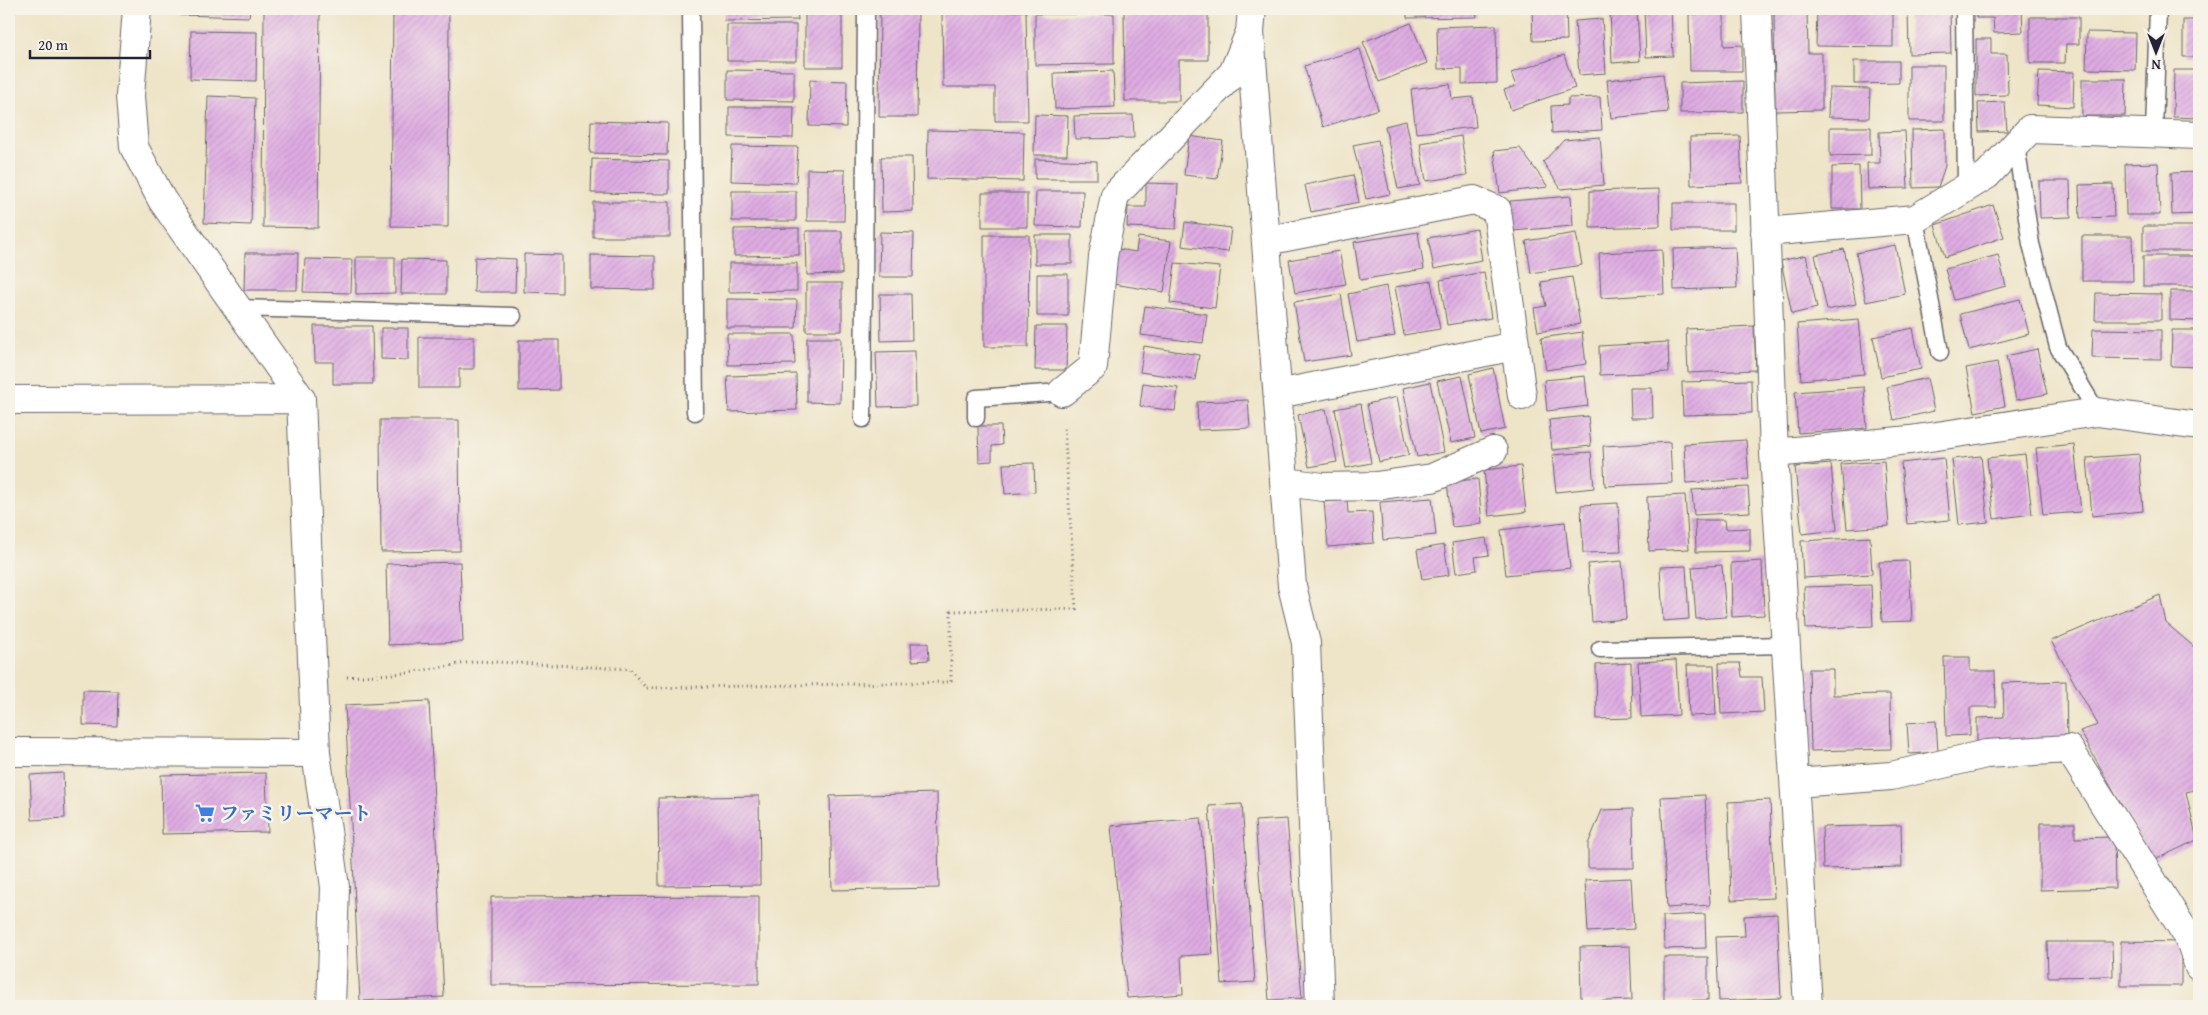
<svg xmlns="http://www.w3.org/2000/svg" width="2208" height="1015" font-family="'Gentium Book Plus','Noto Serif JP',serif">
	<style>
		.building { fill: url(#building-hatch) }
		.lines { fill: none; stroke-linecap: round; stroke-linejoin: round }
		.lane-casing { stroke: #69666c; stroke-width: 19 }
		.street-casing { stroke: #69666c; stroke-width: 30 }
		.path { stroke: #69666c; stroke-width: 3; stroke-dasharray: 1 4; stroke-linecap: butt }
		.lane { stroke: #fff; stroke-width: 16 }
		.street { stroke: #fff; stroke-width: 28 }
		.labels { text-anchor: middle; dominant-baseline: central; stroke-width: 5; stroke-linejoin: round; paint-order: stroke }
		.shop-label { font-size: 19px; font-weight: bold; fill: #366cbe; stroke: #f7f3e8; text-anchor: start }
	</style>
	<defs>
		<pattern id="building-hatch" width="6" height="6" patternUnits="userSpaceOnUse" patternTransform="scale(1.25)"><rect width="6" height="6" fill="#dface3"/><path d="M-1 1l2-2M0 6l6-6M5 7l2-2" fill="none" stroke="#bf94c4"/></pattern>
	</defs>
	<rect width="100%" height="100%" fill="#f7f3e8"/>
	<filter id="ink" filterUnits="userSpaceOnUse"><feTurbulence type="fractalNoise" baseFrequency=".02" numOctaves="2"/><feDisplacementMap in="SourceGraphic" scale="10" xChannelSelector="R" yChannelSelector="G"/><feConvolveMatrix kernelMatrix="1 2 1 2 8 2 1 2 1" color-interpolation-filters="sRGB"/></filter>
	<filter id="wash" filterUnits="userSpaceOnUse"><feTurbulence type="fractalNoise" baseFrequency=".0096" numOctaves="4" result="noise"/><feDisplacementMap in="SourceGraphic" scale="20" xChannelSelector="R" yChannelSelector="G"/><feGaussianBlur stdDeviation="1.12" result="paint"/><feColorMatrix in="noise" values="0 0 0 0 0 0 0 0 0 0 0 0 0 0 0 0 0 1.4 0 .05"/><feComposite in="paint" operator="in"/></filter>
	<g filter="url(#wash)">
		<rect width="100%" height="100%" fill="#eee4c7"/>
		<g id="blocks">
			<path class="building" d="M181,9H250L249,17L180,15Z
				M264,9H320L318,228L263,227Z
				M393,9H449L448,227L391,226Z
				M724,9H797L798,20L725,21Z
				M880,9H918L917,117H879Z
				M1124,9H1208V60H1179V101H1125Z
				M1290,9H1319V10L1290,12Z
				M1407,9H1476L1477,17L1407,18Z
				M1532,9H1566L1567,40L1533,41Z
				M1610,9H1637L1640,61L1612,63Z
				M1644,9H1671L1673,56L1646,57Z
				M1817,9H1893V47L1816,46Z
				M1908,9H1950L1951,53L1909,54Z
				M1975,9H2022L2023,32L1994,33L1993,18H1976Z
				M1774,10H1807L1808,53H1822V110L1775,111Z
				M1026,11L1028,121H995V87H943L942,12Z
				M805,13H842V67H805Z
				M1724,13V46L1742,45V71H1690L1689,14Z
				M1035,14H1114V64L1035,65Z
				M2030,17H2079V44H2066L2065,63H2030Z
				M1602,19L1606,73L1579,75L1575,21Z
				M2183,20H2199V57H2183Z
				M1411,23L1427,63L1379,82L1363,42Z
				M727,25H796V61H727Z
				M1496,25L1497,83L1462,84V68L1438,69L1437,27Z
				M191,31L257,32L256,81L190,79Z
				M2087,32L2136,33L2135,70L2086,69Z
				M1976,39H1991V54H2007L2008,95L1976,96Z
				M1360,49L1378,109L1323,127L1304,66Z
				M1564,55L1575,88L1511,110L1504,90L1516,86L1511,73Z
				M1854,61H1899V83L1854,84Z
				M1909,65H1944V121H1909Z
				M727,70L794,71V101L727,100Z
				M2174,70H2199V118L2173,117Z
				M1113,71L1115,107L1055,109L1054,73Z
				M2039,71L2074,72L2073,107L2037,105Z
				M1663,74L1668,112L1611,118L1607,80Z
				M2082,79H2126L2125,116H2082Z
				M810,80L847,81L846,127L809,126Z
				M1743,81V112L1680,113V83Z
				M1450,84L1452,99L1473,97L1476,127L1416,133L1411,89Z
				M1829,88L1870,89L1869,118L1828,117Z
				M208,96L255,98L251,225L204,223Z
				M1600,97L1602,130L1552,133L1551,106L1568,105V98Z
				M2005,102L2007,131L1979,132L1978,103Z
				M729,107H794L793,138L729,137Z
				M1035,115L1068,116L1067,155H1034Z
				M1133,115L1134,138L1075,139L1074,116Z
				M591,121L668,123L667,155L590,153Z
				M1406,121L1420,185L1398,189L1385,126Z
				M1830,127H1871V155L1830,156Z
				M1945,129V166L1938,187L1913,188L1912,130Z
				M928,130L1024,132L1023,181L927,179Z
				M1905,131L1908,188L1868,189L1867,163H1880L1879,132Z
				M1189,136L1223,141L1217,179L1184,175Z
				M1461,136L1467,175L1426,181L1420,143Z
				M1740,136L1742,183L1691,185L1690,137Z
				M1600,137L1604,185L1561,189L1543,162L1564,140Z
				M1378,140L1390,194L1366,199L1353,145Z
				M732,146L798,147L796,183L731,181Z
				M1520,148L1548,187L1500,193L1494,151Z
				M881,157H912L913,211L882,212Z
				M592,159L669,161V194L591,193Z
				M1035,159L1097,161V179H1035Z
				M2158,163L2160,215H2126L2125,164Z
				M1859,166L1860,209H1832V167Z
				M807,169L845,170L844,221H807Z
				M2199,172V214L2172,215L2171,173Z
				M1353,175L1359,202L1311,212L1305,185Z
				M2039,181H2070L2071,217L2040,218Z
				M1146,183L1178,184L1176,229L1127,227L1128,207H1146Z
				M2113,184L2114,217L2080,218L2079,185Z
				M1659,189L1660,226L1590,228V191Z
				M732,191H796V221H732Z
				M1036,191H1083L1082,227L1035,226Z
				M982,193H1027V227H982Z
				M1571,196L1573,226L1512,231L1510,201Z
				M593,202H670V237H593Z
				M1673,203H1734V230H1673Z
				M1993,205L2004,237L1945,257L1935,225Z
				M1185,222L1231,228L1228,252L1182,246Z
				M2143,226H2199V251H2143Z
				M799,228V255L734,256V229Z
				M1477,229L1482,260L1434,269L1428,238Z
				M806,231H842V274L807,275Z
				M880,232L914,233L913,277H879Z
				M1418,232L1424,269L1360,280L1354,242Z
				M1576,233L1582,265L1531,273L1526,241Z
				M984,235H1029L1028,347H984Z
				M1035,235H1072V264H1035Z
				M2082,236H2132L2133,281H2082Z
				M1138,237L1171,241L1164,292L1113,284L1118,249L1136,252Z
				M1895,245L1905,294L1866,302L1856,253Z
				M1735,247L1737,288L1674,290L1673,249Z
				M1844,249L1856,304L1827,310L1815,255Z
				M1662,250L1664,294L1601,298L1599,253Z
				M1339,251L1346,284L1295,293L1289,260Z
				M245,253H298L297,290H244Z
				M524,254L562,255V293L524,292Z
				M591,255L655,256V290L591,289Z
				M1806,255L1817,308L1792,314L1781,261Z
				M1998,255L2006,286L1954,300L1945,269Z
				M2143,256H2199V286H2143Z
				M356,257H395V293L356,294Z
				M475,257L516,259L515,292H474Z
				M305,259L352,260L351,293L303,292Z
				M402,259L446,260V294H401Z
				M729,263H797V291L729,292Z
				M1175,263L1220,267L1215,308L1170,303Z
				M1484,272L1491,318L1447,325L1440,280Z
				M1037,274H1068V316H1037Z
				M1572,277L1580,324L1538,332L1534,308L1546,306L1541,282Z
				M1431,281L1440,329L1404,335L1395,287Z
				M806,283H842V331H806Z
				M1386,286L1395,336L1357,342L1348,294Z
				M2170,291H2199V321L2170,320Z
				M2096,293L2161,294V320H2095Z
				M880,294H911L912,340L881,341Z
				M1341,294L1351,355L1304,362L1294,302Z
				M727,299L797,300L796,328H727Z
				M2020,299L2029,334L1969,350L1960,314Z
				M1145,306L1207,314L1203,343L1141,335Z
				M1859,319L1864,374L1801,380L1797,324Z
				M314,326H372L373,384H333V362H315Z
				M1036,326H1067L1066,370H1035Z
				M1754,326L1756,370L1688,373L1686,329Z
				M381,328H408V360L381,359Z
				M1913,328L1921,369L1881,377L1873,337Z
				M2093,329L2161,330V359L2092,358Z
				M2172,330H2199V367L2171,366Z
				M1582,332L1586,364L1546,370L1541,338Z
				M727,334H794L795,364L728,365Z
				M419,337H474V369H459V388H419Z
				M807,338H841L840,403L807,402Z
				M519,340H559V390L519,391Z
				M1668,342L1669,372L1600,375L1599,346Z
				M1144,346L1199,355L1195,380L1140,372Z
				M2037,349L2047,394L2016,400L2006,356Z
				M915,351L916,406L878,407L876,352Z
				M1997,362L2005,406L1975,412L1966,368Z
				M1493,368L1505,429L1481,434L1469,374Z
				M796,374L797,410L729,412L727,376Z
				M1462,376L1475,438L1451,443L1437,381Z
				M1585,376L1588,406L1547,411L1544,380Z
				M1927,378L1934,411L1894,420L1887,387Z
				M1751,380L1752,413L1683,415L1682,382Z
				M1430,382L1444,452L1417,457L1403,388Z
				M1143,383L1178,388L1175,411L1140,406Z
				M1864,387L1867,428L1798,433L1795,392Z
				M1630,388H1652L1653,418H1631Z
				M1397,397L1409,455L1379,462L1367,404Z
				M1248,400L1250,428L1198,430L1197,402Z
				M1361,404L1371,463L1346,468L1335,409Z
				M1326,409L1337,462L1309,467L1298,415Z
				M1588,416L1591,446L1552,450L1549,420Z
				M380,420H459L460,551L381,552Z
				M978,426H1001L1002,445L992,446V461L979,462Z
				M1746,440L1749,479L1686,483L1684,444Z
				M1670,442L1672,483L1605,486L1603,446Z
				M2074,444L2081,512L2043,515L2036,448Z
				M1591,452L1594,488L1556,492L1552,455Z
				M2025,454L2032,514L1994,519L1987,458Z
				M2139,454L2143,511L2092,516L2087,458Z
				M1981,456L1988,522L1959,525L1952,459Z
				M1944,458L1950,520L1907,524L1901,463Z
				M1884,461L1889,526L1847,529L1841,464Z
				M1034,463L1035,492L1005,494L1003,464Z
				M1831,464L1837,530L1802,534L1795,467Z
				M1521,466L1526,512L1489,516L1484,470Z
				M1478,479L1482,524L1452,527L1447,482Z
				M1748,487L1750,512L1694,515L1692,490Z
				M1685,495L1689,549L1649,551L1647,497Z
				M1432,498L1436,535L1383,540L1380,502Z
				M1347,500L1348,513L1372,512L1374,543L1328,547L1324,502Z
				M1618,503L1621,552L1583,553L1581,505Z
				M1695,520H1725L1726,529L1750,528V551L1696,552Z
				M1565,522L1570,568L1506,575L1501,530Z
				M1870,537L1872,574L1803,578L1801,541Z
				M1486,538L1489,555L1475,557L1477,570L1456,573L1452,543Z
				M1444,545L1449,575L1422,579L1417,550Z
				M1622,561L1626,619L1592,622L1588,564Z
				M1762,561L1764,615L1732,617L1731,563Z
				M1909,561L1912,621L1882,622L1879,562Z
				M460,562L463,642L388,645L386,564Z
				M1722,565L1726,617L1696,619L1692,567Z
				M1686,566L1689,619L1663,621L1660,567Z
				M1871,585L1873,626L1806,629L1804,587Z
				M2160,595L2166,623L2199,651V789L2186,792L2197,840L2152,861L2080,731L2098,725L2051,641Z
				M911,643H928L929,660L912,661Z
				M1944,657H1970V671H1995L1996,707H1970V735L1946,736Z
				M1676,660L1679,715L1641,717L1638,662Z
				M1631,663L1632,718L1597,719L1596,665Z
				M1719,663H1740L1742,677H1762L1764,712L1721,714Z
				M1687,665H1714L1716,715L1689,716Z
				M1809,669H1833V695L1890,694L1891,749L1811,751Z
				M2066,681L2067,741L1977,743V718L2004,717L2003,683Z
				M83,690L118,691L117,726L83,725Z
				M429,701L444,997L360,1001L345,705Z
				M1936,721L1938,752L1909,754L1907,723Z
				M63,773L65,818L32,820L30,775Z
				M266,773L268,832L162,834L161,775Z
				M937,793L939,888L832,890L830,796Z
				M1705,795L1710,905L1667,908L1661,797Z
				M759,796L760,885L659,886L658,798Z
				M1770,800L1774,898L1731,900L1728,802Z
				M1242,804L1255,982L1222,984L1209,806Z
				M1633,809L1634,868H1588V844L1602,810Z
				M1201,818L1213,954L1181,956L1183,994L1127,998L1111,826Z
				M1287,819L1302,998L1269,1000L1255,821Z
				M2040,823H2075V838L2114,837L2115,888L2040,890Z
				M1901,825L1902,867L1823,869L1822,827Z
				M1631,878L1634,929L1588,932L1585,880Z
				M759,896V984L491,985V897Z
				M1705,914L1706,948L1664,949L1663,916Z
				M1777,914L1781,998L1719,1001L1716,937L1745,936L1744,916Z
				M2121,941L2181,942V986H2121Z
				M2047,942H2112L2113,976L2048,977Z
				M1630,946L1632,1000L1581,1002L1580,947Z
				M1664,957H1708V1000L1664,1001Z"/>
		</g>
	</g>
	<g filter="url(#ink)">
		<use href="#blocks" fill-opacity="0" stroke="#69666c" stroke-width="1"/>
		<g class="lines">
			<defs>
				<path id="lane" d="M691,9L695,412
					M1964,9L1966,188
					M2154,133L2158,9
					M2016,145L2031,244L2058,347L2097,412
					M1915,219L1940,352
					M237,308L513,316
					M976,418V398L1062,392
					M863,419L866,9
					M1600,649L1786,645"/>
				<path id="street" d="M137,9L130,96L134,147L162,200L301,399L316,753L335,887L331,1006
					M1757,9L1774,453L1808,1006
					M1250,32L1292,586L1306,643L1320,1006
					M1765,232L1915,219L1987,175L2030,129L2199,135
					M1266,241L1474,200L1497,210L1522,396
					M1062,392L1093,367L1103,257L1115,195L1233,73L1250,32L1252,9
					M1278,394L1515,346
					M9,400L301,399
					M1774,453L1910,440L2097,412L2199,426
					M1285,482L1323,487L1376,486L1432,478L1493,451
					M9,752L316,753
					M1795,783L1891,776L1986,754L2069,749L2190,940L2199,967"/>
			</defs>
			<use href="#lane" class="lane-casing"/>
			<use href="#street" class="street-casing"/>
			<path class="path" d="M347,677L407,673L478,661L630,669L646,688L951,682V611L1076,609L1064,425"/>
			<use href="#lane" class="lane"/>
			<use href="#street" class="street"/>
		</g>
	</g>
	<defs>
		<symbol id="supermarket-bare" viewBox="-9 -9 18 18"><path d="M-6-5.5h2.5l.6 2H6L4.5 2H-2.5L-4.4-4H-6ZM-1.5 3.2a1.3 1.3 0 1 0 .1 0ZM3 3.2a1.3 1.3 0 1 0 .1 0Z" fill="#3f7fe0" stroke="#f7f3e8" stroke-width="2.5" paint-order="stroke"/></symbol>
	</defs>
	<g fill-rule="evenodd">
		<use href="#supermarket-bare" x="191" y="799" width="28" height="28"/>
	</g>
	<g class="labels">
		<g class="shop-label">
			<text x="220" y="813">ファミリーマート</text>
		</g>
	</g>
	<rect width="2208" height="1015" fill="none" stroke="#f7f3e8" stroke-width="30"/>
	<g transform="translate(2156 52) rotate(180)" stroke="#f7f3e8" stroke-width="4" paint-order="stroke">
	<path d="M0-4L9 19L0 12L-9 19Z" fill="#22223b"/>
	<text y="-8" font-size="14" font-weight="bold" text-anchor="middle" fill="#22223b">N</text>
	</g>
	<path d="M30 50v8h120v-8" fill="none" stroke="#22223b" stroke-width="2.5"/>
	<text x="38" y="50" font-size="15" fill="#22223b" stroke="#f7f3e8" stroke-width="4" paint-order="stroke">20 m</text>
</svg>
